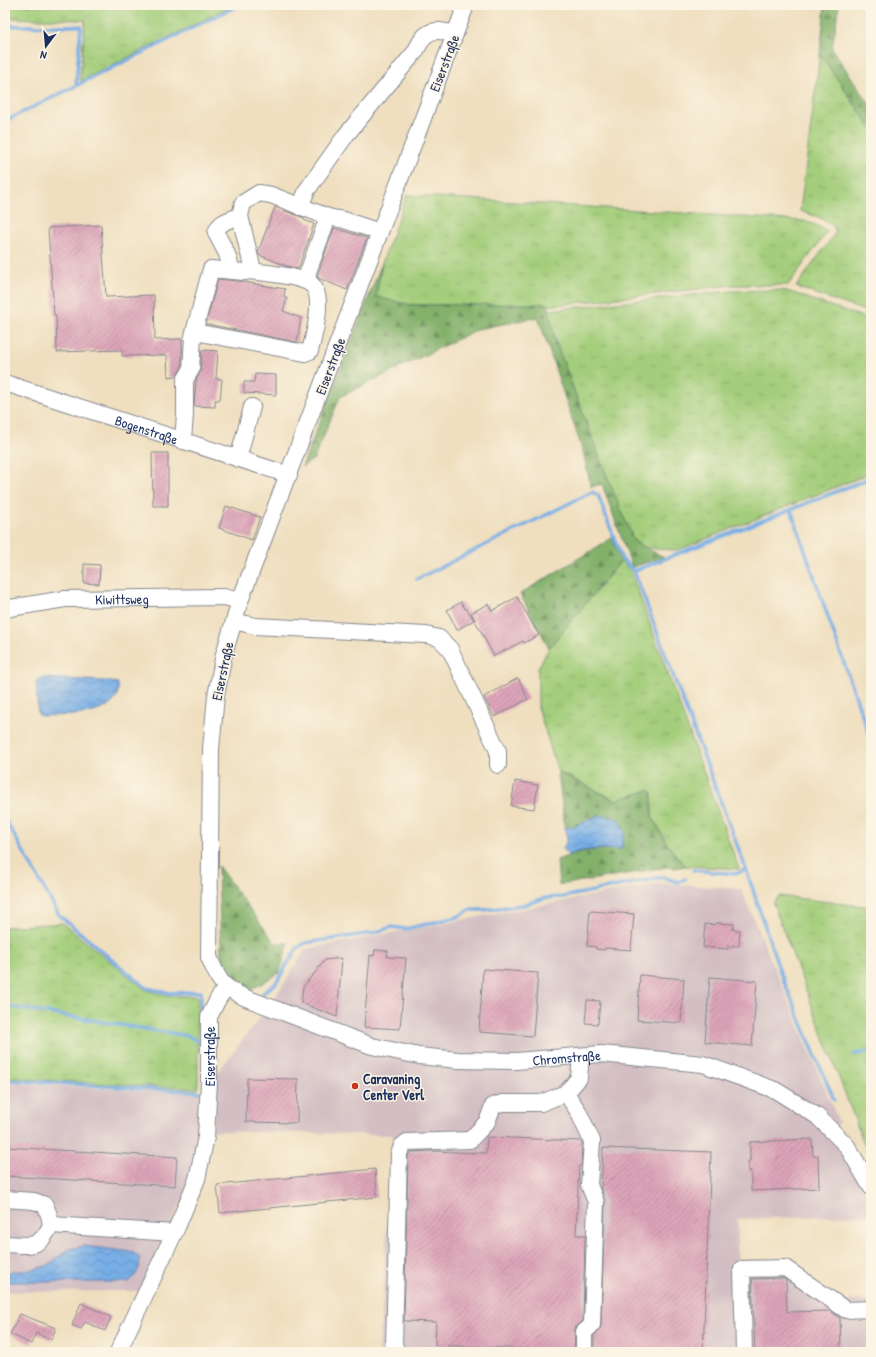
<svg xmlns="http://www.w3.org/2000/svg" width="876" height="1357" font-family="'Patrick Hand',sans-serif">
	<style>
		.industrial { fill: #d2bec3 }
		.grass { fill: url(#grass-tufts); stroke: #607e6c }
		.forest { fill: url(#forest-firs); stroke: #4f7064 }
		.water { fill: url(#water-waves); stroke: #4a6ea2 }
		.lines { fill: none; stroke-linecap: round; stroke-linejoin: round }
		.stream { stroke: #78aee6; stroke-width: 3.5 }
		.building { fill: url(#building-hatch) }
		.minor-casing { stroke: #85878e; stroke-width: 18 }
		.minor { stroke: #fff; stroke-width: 16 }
		.poi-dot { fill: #c8321e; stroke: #fcf5e5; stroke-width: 1.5 }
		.labels { text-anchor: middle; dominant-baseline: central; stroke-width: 3; stroke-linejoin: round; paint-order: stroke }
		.street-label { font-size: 14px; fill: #1b2f5e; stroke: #fcf5e5 }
		.poi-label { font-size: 14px; font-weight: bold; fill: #1b2f5e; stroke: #fcf5e5; text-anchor: start }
	</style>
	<defs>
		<pattern id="grass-tufts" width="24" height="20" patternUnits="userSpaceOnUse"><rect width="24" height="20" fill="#a4ce7b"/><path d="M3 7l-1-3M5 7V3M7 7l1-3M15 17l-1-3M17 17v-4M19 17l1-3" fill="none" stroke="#8db16d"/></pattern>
		<pattern id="forest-firs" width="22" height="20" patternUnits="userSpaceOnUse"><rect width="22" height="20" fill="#83b16b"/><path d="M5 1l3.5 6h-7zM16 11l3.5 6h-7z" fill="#6a905b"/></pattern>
		<pattern id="water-waves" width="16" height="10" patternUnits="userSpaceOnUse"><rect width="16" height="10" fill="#78aee6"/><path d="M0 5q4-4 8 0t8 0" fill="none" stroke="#628ebe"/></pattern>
		<pattern id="building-hatch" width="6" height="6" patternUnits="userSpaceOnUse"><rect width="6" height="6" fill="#dda4b9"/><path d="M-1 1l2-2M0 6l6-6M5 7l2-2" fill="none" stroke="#b2869a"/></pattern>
	</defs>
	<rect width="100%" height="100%" fill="#fcf5e5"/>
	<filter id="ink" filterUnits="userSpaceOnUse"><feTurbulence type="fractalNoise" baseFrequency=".025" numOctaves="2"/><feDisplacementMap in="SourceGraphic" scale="8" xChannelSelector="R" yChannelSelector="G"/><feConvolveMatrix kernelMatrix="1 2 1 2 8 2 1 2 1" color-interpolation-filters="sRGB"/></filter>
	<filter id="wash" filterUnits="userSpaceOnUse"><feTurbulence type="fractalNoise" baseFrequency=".012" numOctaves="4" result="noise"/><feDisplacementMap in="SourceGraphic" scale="16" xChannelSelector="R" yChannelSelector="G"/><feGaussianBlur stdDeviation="0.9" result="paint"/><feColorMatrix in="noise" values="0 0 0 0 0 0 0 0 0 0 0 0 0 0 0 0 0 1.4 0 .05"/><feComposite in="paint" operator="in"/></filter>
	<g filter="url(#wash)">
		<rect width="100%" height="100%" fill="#efdfbf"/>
		<path class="industrial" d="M661,883L741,889L839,1122L829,1135L847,1154L860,1180L871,1208V1215L738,1219L737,1260L786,1259L840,1301L871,1300V1352H379L393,1135L213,1131L216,1075L273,1000L306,949Z
			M5,1083L200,1094L199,1143L191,1180L141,1291L5,1292Z"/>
		<path class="grass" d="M5,5H234L80,81L85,20L5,18Z
			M820,54L871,128V313L796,287L836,232L832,224L818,217L800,211Z
			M407,195L804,221L816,225L827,232L788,285H733L548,306L547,304L411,305L375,297L382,263Z
			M778,290L787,291L871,320V473L678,550C662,549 647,551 634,541L602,464L555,340L549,310L731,291Z
			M621,561L631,572L739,869L685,866L668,845L652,816V795L650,790L616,800L558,772L538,708V668L549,648Z
			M779,896L871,907V1162L773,903Z
			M62,923L146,990L170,996H198V1089L5,1078V927Z"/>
		<path class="forest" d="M825,5H839L832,49L871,106V128L820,54Z
			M382,263L376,297L412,305L548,304L555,340L602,464L634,541C643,548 654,551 664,557L632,567L602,484L591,487L583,452L538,317L478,329L340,397L314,459L302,467Z
			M612,538L621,561L549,648L520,594Z
			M558,772L615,800L650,790L652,795V816L668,845L685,866L676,868L668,867L559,885L557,860C582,850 594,849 621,849L599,815L576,826L565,828Z
			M218,866L275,943H289L279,973L249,991L234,975L221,957Z"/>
		<path class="water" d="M42,678L104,681L118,683C124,719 64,715 41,716L38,714L36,681Z
			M599,815L619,819L625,833L621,849C603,849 585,848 568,855L563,849L567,840L565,828L576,826Z
			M84,1246L132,1252L139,1257C141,1269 137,1274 129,1282H10L5,1284V1277L12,1271H26L47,1266L69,1249Z"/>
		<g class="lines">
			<path class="stream" d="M5,26H81L76,85
				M5,121L239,5
				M791,510L871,741
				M634,571L871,478
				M417,579L592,492L598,495L622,559L634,571L746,869L780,972L834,1100
				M5,819L59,915L110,958L147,988L170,993L201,992V1020
				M693,870L736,874L746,869
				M262,994L276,983L297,948L305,943L373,933L392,927L405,929L457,917L470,910H484L523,905L545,898L563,897L663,877L678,882L685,879
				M5,1006L189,1036L201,1043
				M854,1054L871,1052
				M5,1080L201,1092"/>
		</g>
		<g id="blocks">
			<path class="building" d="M275,207L304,218V220L314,224L298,269L287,266L259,255L258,252Z
				M101,225L106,297L154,295L155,340L182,339V367L176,376L168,377L167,355L122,356V350L57,352L56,315H54L48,228Z
				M334,228L367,238L347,290L318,278V274Z
				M218,279L238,281L285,289L284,298H287L283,311L301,318L297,342L206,324Z
				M202,350L218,351L216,379H222L220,400H215V407L194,406L196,381L200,371Z
				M255,374L276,375V395L244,393V382H254Z
				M152,453H168V506H153Z
				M226,506L260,517L252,540L219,528Z
				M84,564L100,565L99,584L84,583Z
				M517,597L539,635L524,643L523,641L494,656L471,613L488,604L492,611Z
				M461,602L465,609L466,608L474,620L457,630L447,610Z
				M518,678L528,699L494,717L484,697Z
				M515,781L538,785L534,809L511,806Z
				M590,911L634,914L631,950L605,948V950L596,949V947L587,946Z
				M715,923L734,924L733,930H740L739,946H728V949L703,947L705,924L715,925Z
				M375,950L388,951L387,957L406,958L400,1029L364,1027L370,955L374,956Z
				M342,958L337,1017L301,1003L303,987L325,960Z
				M483,969L538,973L533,1036L479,1032Z
				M640,975L684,979L681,1023L637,1020Z
				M710,977L757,981L752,1046L705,1042Z
				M587,1000L600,1001L598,1024L585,1023Z
				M247,1078L298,1079L297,1123L246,1122Z
				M487,1137L581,1141L582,1143L581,1166H579L576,1235H585L583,1321L575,1328L574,1351L435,1345L436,1322L404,1321L408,1156L410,1152L431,1151L486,1153Z
				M812,1139L813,1156H818L819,1188L751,1191V1171H748V1161H750V1142Z
				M5,1147L177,1157L175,1186L5,1176Z
				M603,1148L711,1152L703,1352H594V1336L600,1329L601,1325L605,1202L601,1189Z
				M375,1169L377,1197L220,1213L217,1185Z
				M783,1278L786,1280L787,1312L830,1311L840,1318L841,1352H755L752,1279Z
				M81,1303L111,1317L105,1331L85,1322L81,1329L72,1325Z
				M20,1314L56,1328L51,1340L36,1333L31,1344L10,1334Z"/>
		</g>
	</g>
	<g filter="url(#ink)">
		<use href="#blocks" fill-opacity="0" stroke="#85878e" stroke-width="1"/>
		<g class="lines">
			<defs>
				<g id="minor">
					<path id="s1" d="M466,5L240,601L224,654L216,696L211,749L209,957C219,982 221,986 246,998L372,1046L419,1056L458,1060L516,1061L601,1054L703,1064L775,1090L817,1116L847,1146L871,1187"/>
					<path d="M300,207L307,190L346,135L415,52C421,41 425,30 439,31C445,32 450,32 455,34"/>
					<path d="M232,271L227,254L216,233C219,221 230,220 240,216"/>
					<path d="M308,282V272L328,217"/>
					<path d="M195,332L305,353L310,351C314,335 327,291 308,282C293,275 266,273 250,271"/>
					<path id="s2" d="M5,383L289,475"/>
					<path d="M183,441L185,414V380L191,370L193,336L211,269L244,272L250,271L252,266L240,216L243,203L259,193L271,195L328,217L344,220L380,232"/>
					<path d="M238,459L252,407"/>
					<path id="s3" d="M5,610L10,608L65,599L224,597L240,601"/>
					<path d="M234,621L255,626L426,635L439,638L450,649L498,751V765"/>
					<path d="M566,1093L578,1111L592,1141L589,1185L596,1202L592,1325L584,1332V1352"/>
					<path d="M5,1199L34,1201L45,1205L49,1215L51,1225C39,1250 30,1245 5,1244"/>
					<path d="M51,1225L174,1233"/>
					<path id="s4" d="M118,1352L178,1225L197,1179L206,1137L209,1082V1017L218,999L226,987"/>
					<path d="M397,1352L394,1345L399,1154L402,1146L407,1142L470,1140L487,1122L493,1106L502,1103H541L566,1093L579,1078L581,1056"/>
					<path d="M744,1352L742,1269L785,1268L846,1310L871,1309"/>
				</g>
			</defs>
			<use href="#minor" class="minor-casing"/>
			<use href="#minor" class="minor"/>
		</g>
	</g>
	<circle class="poi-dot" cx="355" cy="1086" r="4"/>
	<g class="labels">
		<g class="street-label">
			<text transform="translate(444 63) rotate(-69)">Eiserstraße</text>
			<text transform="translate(330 366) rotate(-69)">Eiserstraße</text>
			<text stroke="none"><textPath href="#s2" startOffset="149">Bogenstraße</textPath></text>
			<text stroke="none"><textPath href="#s3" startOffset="118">Kiwittsweg</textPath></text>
			<text transform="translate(222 671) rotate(-78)">Eiserstraße</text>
			<text stroke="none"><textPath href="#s4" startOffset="314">Eiserstraße</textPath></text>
			<text stroke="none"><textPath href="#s1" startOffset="1385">Chromstraße</textPath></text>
		</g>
		<g class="poi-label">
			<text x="363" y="1078">Caravaning<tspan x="363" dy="16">Center Verl</tspan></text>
		</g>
	</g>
	<rect width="876" height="1357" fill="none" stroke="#fcf5e5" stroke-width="20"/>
	<g transform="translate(46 46) rotate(196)" stroke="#fcf5e5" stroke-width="3" paint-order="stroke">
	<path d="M0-3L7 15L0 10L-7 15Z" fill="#1b2f5e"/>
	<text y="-6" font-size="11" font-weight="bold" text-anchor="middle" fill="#1b2f5e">N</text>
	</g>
</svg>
